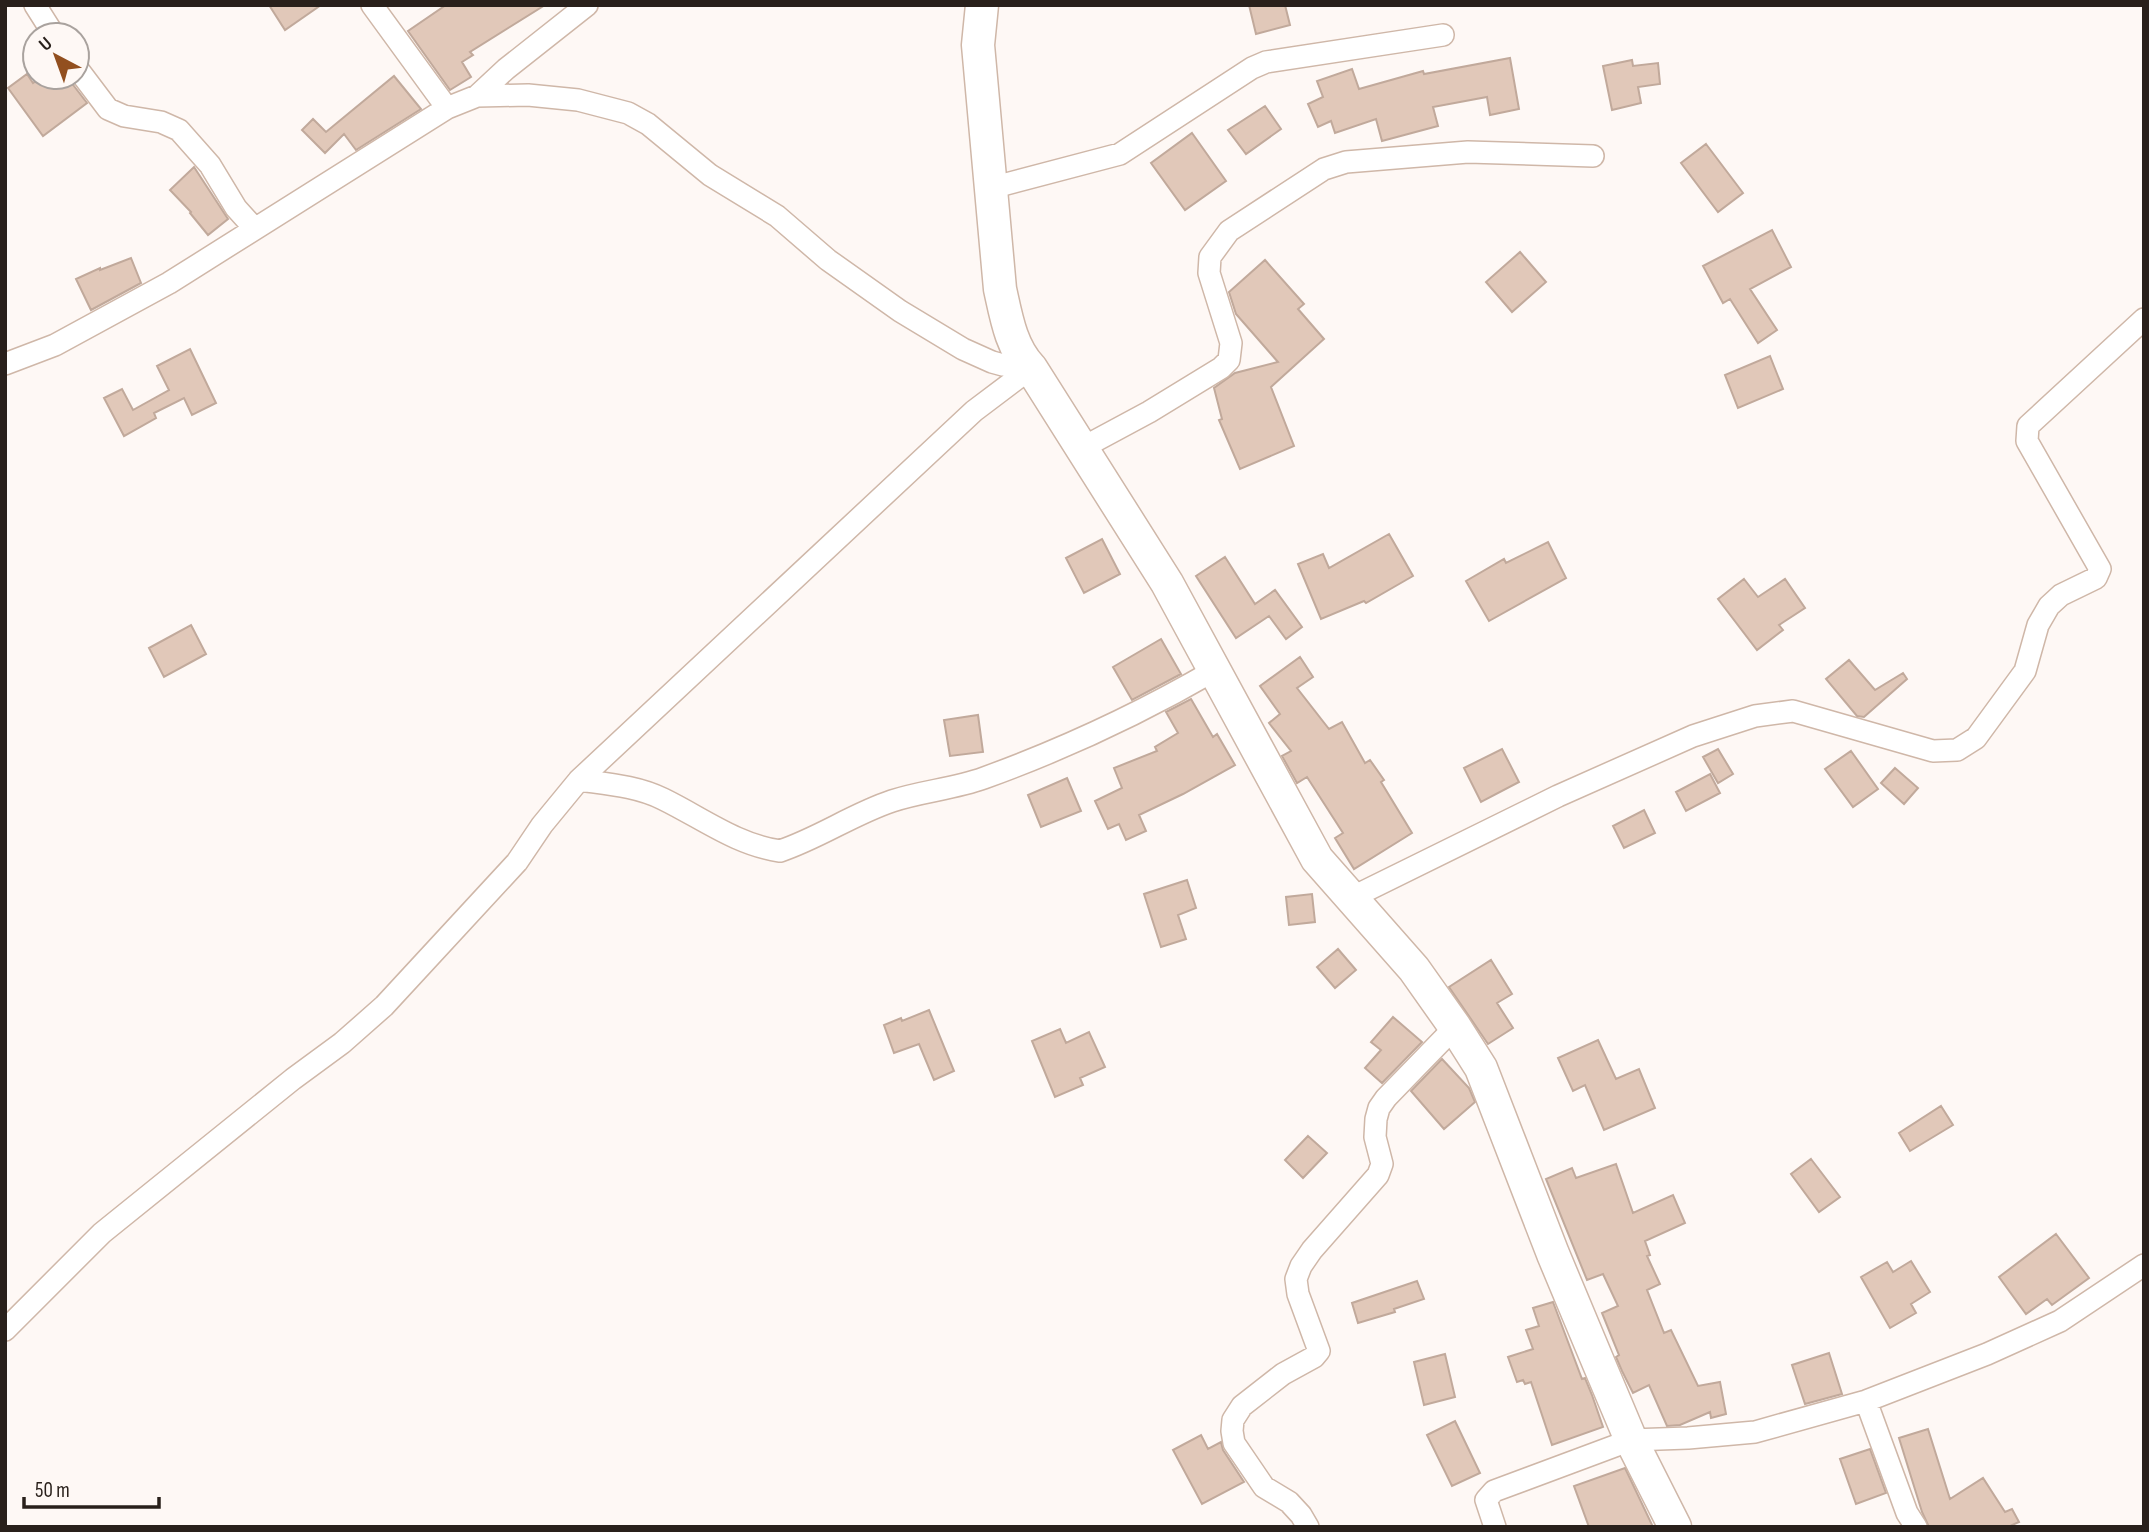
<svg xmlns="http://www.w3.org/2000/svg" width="2149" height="1532" font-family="'Sofia Sans Condensed',sans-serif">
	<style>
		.building { fill: #e1c8b9; stroke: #c1a99b; stroke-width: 2 }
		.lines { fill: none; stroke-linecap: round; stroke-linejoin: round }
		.street-casing { stroke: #cfb7a8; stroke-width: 24 }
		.secondary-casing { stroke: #cfb7a8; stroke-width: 35 }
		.street { stroke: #fff; stroke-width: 21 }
		.secondary { stroke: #fff; stroke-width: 32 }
	</style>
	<rect width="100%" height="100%" fill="#fef8f5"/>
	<path class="building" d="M269,5H321L285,30Z
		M446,5H545L470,52L473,55L462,62L471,77L450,90L408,31Z
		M1249,5H1285L1290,25L1256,34Z
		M1510,58L1519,109L1490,115L1487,97L1433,107L1438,126L1382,141L1376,119L1335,133L1331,121L1318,127L1308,104L1323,97L1317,81L1352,69L1359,89L1423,71L1424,74Z
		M1632,60L1633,66L1658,63L1660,84L1638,87L1641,103L1612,110L1603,66Z
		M27,74L33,83L41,77H67L87,103L43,136L8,88Z
		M394,76L421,109L356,150L344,134L325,153L302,130L313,119L326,132Z
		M1265,106L1281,129L1246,154L1228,130Z
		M1192,133L1226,181L1185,210L1151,163Z
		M1706,144L1743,193L1718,212L1681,163Z
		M194,167L228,219L208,235L190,213L191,212L170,190Z
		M1772,230L1791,267L1750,289L1777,330L1758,343L1730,299L1723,303L1703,266Z
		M1520,252L1546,282L1512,312L1486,282Z
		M131,258L141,283L91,310L76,279L100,268V270Z
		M1265,260L1304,304L1298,309L1324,339L1271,387L1294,446L1240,469L1219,420L1222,419L1214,388L1235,373L1278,362L1236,314L1229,292Z
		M190,349L216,403L192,415L184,398L154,413L156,418L124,436L104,398L122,389L133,410L169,390L157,366Z
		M1770,356L1783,389L1738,408L1725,375Z
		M1389,534L1413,576L1366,603L1364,601L1321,619L1298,564L1323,554L1329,568Z
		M1102,539L1120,574L1084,593L1066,558Z
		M1548,542L1566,578L1489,621L1466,581L1504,559L1506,563Z
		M1225,557L1255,604L1275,590L1302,627L1286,639L1269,616L1236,638L1196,576Z
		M1744,579L1758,597L1785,579L1805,608L1779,625L1783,630L1757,650L1718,599Z
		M191,625L206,654L164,677L149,648Z
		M1161,639L1181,674L1132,700L1113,667Z
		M1300,657L1313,677L1297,688L1329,729L1342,722L1365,763L1370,760L1384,780L1381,782L1412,833L1354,869L1335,838L1343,833L1307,777L1297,783L1282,756L1291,751L1269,723L1280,714L1260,686Z
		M1849,660L1875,690L1903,673L1907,679L1864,717L1857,716L1826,679Z
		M1191,699L1213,737L1217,734L1235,765L1183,794L1139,815L1146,831L1126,840L1119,824L1108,829L1095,801L1122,788L1114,768L1157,751L1155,747L1178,733L1166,712Z
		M978,715L983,752L950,756L944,720Z
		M1502,749L1519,782L1481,802L1464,768Z
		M1718,749L1733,774L1718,783L1703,757Z
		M1851,751L1878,789L1853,807L1825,769Z
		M1895,768L1918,788L1904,804L1881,783Z
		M1710,774L1720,793L1686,811L1676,792Z
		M1067,778L1081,811L1041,827L1028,795Z
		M1644,810L1655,833L1624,848L1613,826Z
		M1187,880L1196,908L1178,915L1186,939L1161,947L1144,894Z
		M1312,894L1315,922L1289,925L1286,897Z
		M1338,949L1356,970L1335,988L1317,967Z
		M1491,960L1512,994L1497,1003L1513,1028L1488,1044L1449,987Z
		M929,1010L954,1071L934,1080L919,1044L894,1053L884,1025L901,1018L902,1021Z
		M1393,1017L1422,1042L1382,1083L1365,1068L1381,1050L1371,1042Z
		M1060,1029L1066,1043L1089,1032L1105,1067L1080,1078L1083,1085L1055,1097L1032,1041Z
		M1598,1040L1616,1079L1639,1069L1655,1108L1604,1130L1585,1085L1573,1091L1558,1058Z
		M1442,1059L1469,1088L1475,1102L1444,1129L1411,1091Z
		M1941,1106L1953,1125L1910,1151L1899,1133Z
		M1308,1136L1327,1153L1303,1178L1285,1160Z
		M1811,1159L1840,1197L1819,1212L1791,1174Z
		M1616,1164L1633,1213L1673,1195L1685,1223L1645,1241L1650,1255L1647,1256L1660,1284L1647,1290L1664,1333L1671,1330L1698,1386L1720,1382L1726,1414L1711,1418L1710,1412L1680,1425L1667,1426L1649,1385L1633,1393L1622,1371L1616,1357L1619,1355L1602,1313L1618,1306L1603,1274L1587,1280L1546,1179L1572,1168L1576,1178Z
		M2056,1234L2089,1278L2052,1305L2047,1299L2026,1314L1999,1277Z
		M1911,1261L1930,1292L1911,1304L1916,1313L1890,1328L1861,1277L1887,1262L1893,1272Z
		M1417,1281L1424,1299L1394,1309L1395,1312L1358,1323L1352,1303Z
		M1553,1302L1582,1379L1585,1378L1592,1395L1603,1427L1552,1445L1531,1382L1525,1384L1523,1380L1517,1382L1508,1357L1533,1349L1526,1330L1539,1326L1533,1308Z
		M1829,1353L1842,1394L1805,1404L1792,1365Z
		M1445,1354L1455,1397L1424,1405L1414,1362Z
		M1455,1421L1480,1473L1452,1486L1427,1435Z
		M1928,1429L1950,1499L1983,1478L2005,1512L2012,1509L2019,1522L2012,1525L2014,1527H1929L1922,1512L1899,1438Z
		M1201,1435L1208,1449L1221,1442L1223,1450L1244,1482L1202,1504L1173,1450Z
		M1870,1449L1886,1493L1856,1504L1840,1459Z
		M1625,1468L1653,1527H1589L1574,1486Z"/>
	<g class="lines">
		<defs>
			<path id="street" d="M35,5L54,35
				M372,5L447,108
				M77,68L108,109L124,116L161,122L179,130L210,165L236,208L255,229
				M477,96L506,69L587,5
				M991,188L1120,154L1252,68L1266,62L1443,35
				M5,364L55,345L169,283L447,108L477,96L528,95L578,100L628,113L648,124L710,175L777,216L828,260L900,311L963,349L992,362L1003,365L1022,358
				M1082,448L1149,412L1221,368L1229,360L1231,343L1209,273L1210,257L1229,231L1324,169L1346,162L1468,152L1593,156
				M579,780C607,784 637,786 663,799C702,818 737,845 780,851C819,838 853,814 892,801C922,791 954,789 984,778C1064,749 1141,713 1215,670
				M1351,898L1558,796L1693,736L1755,716L1793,711L1933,751L1957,750L1976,738L2025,671L2038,625L2049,606L2061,595L2096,578L2100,569L2027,441L2028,426L2144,319
				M5,1330L102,1233L293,1079L342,1043L384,1006L517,862L542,825L579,780L974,411L1031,368
				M1866,1401L1907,1513L1916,1527
				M1308,1527L1301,1515L1289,1502L1264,1487L1234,1443L1232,1431L1233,1420L1242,1406L1283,1374L1314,1357L1319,1351L1298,1294L1296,1279L1301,1266L1312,1250L1378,1175L1382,1164L1375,1137L1376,1119L1379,1108L1386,1098L1455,1027
				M1495,1527L1486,1500L1494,1491L1631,1440L1688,1438L1755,1432L1866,1401L1987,1354L2060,1321L2144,1265"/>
			<path id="secondary" d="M982,5L978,45L1000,289C1006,316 1011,348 1031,368L1167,583L1317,859L1414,969L1455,1027L1481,1068L1553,1254L1599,1364L1631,1440L1675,1527"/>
		</defs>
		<use href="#street" class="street-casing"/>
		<use href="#secondary" class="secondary-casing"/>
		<use href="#street" class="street"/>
		<use href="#secondary" class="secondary"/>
	</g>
	<rect width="2149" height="1532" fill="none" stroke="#29201b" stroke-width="14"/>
	<g transform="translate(56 56) rotate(319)"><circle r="33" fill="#fef8f5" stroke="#a9a29e" stroke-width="2"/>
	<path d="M0-5L12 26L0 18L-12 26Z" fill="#924f1f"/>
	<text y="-10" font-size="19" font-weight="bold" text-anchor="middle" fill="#29201b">U</text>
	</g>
	<path d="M24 1497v10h135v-10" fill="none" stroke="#29201b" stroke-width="3.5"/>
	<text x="35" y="1497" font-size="21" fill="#29201b" stroke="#fef8f5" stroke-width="5" paint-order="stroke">50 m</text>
</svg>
